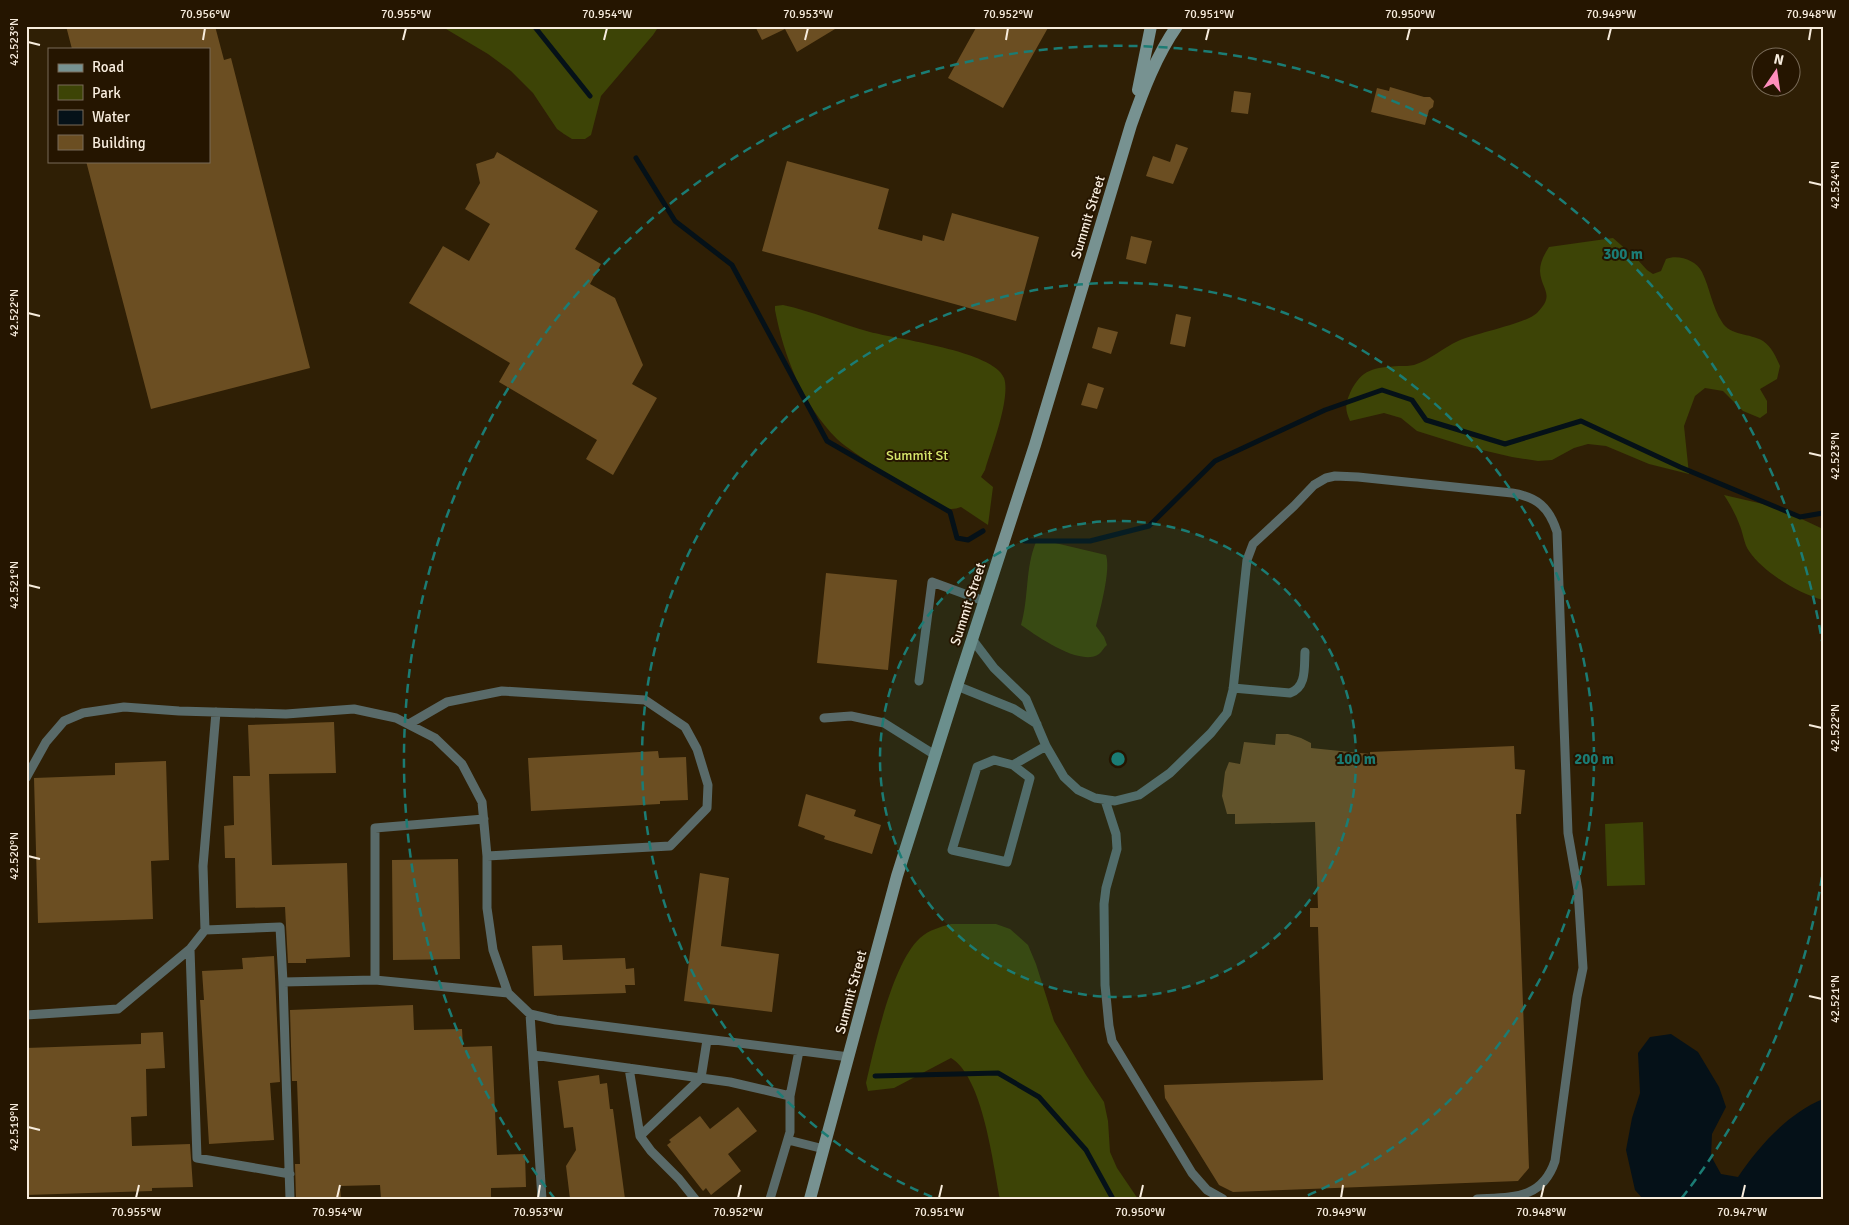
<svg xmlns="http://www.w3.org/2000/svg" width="1849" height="1225" font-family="Signika,sans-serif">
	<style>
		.green { fill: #3d4406 }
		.water { fill: #051118 }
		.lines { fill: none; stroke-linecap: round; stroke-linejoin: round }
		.stream { stroke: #051118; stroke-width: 5 }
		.building { fill: #6b4e22 }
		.service { stroke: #596a69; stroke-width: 9 }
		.secondary { stroke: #779291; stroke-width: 12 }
		.ticks { fill: none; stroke: #f7ecdd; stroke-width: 2 }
		.ring { fill: none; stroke: #1b7c74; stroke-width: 2.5; stroke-dasharray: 9 6 }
		.labels { text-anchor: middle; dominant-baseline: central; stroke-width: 4; stroke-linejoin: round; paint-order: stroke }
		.street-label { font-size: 14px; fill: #f7ecdd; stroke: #251500 }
		.park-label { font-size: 14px; fill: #d8e86c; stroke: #251500 }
		.centre { fill: #1b7c74; stroke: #251500; stroke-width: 2.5 }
		.ring-label { font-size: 15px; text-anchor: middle; font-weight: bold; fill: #1b7c74; stroke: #251500; stroke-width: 4; stroke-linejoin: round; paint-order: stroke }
		.neatline { fill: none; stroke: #f7ecdd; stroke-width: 2 }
		.ticks-label { font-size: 12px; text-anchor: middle; fill: #f7ecdd }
	</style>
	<rect width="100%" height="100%" fill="#2f1f05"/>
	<path class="green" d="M441,26H659L653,35L601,96L591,135L585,139H572L564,134L557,129L533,93L511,71L488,54Z
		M1613,238L1637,259L1647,270L1653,274L1661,271L1666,259C1678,254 1696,260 1702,272C1710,288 1712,307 1722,322C1730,336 1750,333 1763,341C1772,347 1776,357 1780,366L1777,379L1760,389L1767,401V413L1760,418L1743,411L1723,391L1705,388L1695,396L1684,426L1689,474L1649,464L1606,446L1588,444L1574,448L1552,460L1538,461L1512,457L1465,446L1417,431L1401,418L1384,413L1350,421C1345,410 1345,404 1350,393C1362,368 1374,368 1399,366C1404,366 1410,366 1414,365C1430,360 1443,348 1458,341C1476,333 1525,324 1537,313C1556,294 1541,290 1540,271C1540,262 1544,255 1549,247Z
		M783,305C812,311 840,324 870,332C896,339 994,351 1004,378C1011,398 991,449 985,470L981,477L993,487L988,525L961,507C944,514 926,500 912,492C898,485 886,475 874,466C862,457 848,449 837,439C803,405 784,357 775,310V306Z
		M1724,495L1776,507L1823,529V600C1799,594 1763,572 1749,551C1744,544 1743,533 1740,526C1736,515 1730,504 1724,495Z
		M1036,542H1051L1106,555C1111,570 1100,610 1096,626L1104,637L1107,645C1104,647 1102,652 1099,654C1080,667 1037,636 1021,625C1029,598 1025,568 1036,542Z
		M1643,822L1645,885L1607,886L1605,824Z
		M951,924H996L1010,929L1028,945L1036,964L1054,1021L1086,1075L1104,1102L1108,1121L1110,1152L1117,1168L1138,1199H1000C993,1164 983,1077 951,1058L894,1088L868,1091L866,1083C875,1045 892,964 920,938C929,930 940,927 951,924Z"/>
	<path class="water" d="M1671,1034L1698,1052L1719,1087L1726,1107L1712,1134L1711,1156L1721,1174L1738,1177C1759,1146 1787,1114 1823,1099V1199H1643L1635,1190L1626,1150L1632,1118L1640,1093L1638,1053L1650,1037Z"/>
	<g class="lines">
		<path class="stream" d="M534,26L590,96
			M636,158L675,221L732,265L827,441L950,512L957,538L968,540L983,531
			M1025,541H1090L1149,526L1215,461L1325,410L1382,390L1412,400L1426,420L1505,444L1581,421L1680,467L1800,517L1823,513
			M875,1076L998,1073L1039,1097L1086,1150L1113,1199"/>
	</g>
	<path class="building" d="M66,26H215L224,60L231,58L310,368L151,409L86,161H209V49H72Z
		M755,26H840L797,52L785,29L762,40Z
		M977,26H1049L1003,108L948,78Z
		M1390,87L1424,97H1430L1434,101L1433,107L1429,110L1425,125L1371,112L1377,88L1389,91Z
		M1234,91L1251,93L1248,114L1231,112Z
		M1176,144L1188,148L1173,184L1146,176L1153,156L1170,162Z
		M497,152L598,211L575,249L601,264L590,284L615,298L643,365L632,384L657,398L613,475L586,459L597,440L499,382L510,363L409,303L443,246L469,261L490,224L465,209L480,183L476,164L494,158Z
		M787,161L889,189L878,229L922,241L923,235L944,241L952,213L1039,237L1016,321L762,251Z
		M1131,236L1152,241L1146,264L1126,259Z
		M1176,314L1191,317L1185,347L1170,344Z
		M1098,327L1118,332L1111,354L1092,348Z
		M1088,383L1104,388L1097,409L1081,405Z
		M826,573L897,580L888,670L817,663Z
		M334,722L336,773L269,774L272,865L347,863L350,957L306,959V963H288L285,907L236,908L235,858H225L224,826L234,825L233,776H250L248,725Z
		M1276,734H1288L1301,738L1311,743V748L1370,754V752L1514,746L1515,769L1525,770L1521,814H1516L1529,1168L1518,1181L1233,1192L1219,1185L1165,1098L1164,1085L1323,1080L1318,927H1310V908H1318L1315,822L1235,824V814H1227L1222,796L1225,772L1229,762L1240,764L1244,742L1275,745Z
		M658,751L659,758L686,757L688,800L660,801V804L531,811L528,758Z
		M166,761L169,860L151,861L153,919L38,923L34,778L115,775V763Z
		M806,794L856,810L854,816L881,825L872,854L824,839L825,836L798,826Z
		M458,859L460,959L393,960L392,860Z
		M700,873L729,878L721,946L779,954L772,1012L684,1001Z
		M562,945L563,960L625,958L626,969L634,968L635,985H625L626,993L534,996L532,946Z
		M274,956L280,1082L270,1083L274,1140L209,1144L200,1000H204L202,971L243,969L242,958Z
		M413,1005L414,1030L462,1029L463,1047L492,1046L497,1155L525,1154L526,1187L491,1188V1199H456V1197L428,1199H381L380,1185L340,1186L341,1199H296L295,1164H300L297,1081H292L290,1010Z
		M163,1032L165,1068L146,1069L147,1116L131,1117L132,1146L190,1144L193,1187L152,1188V1191L26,1195V1048L141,1044V1033Z
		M599,1075L600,1084L607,1083L610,1109H613L625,1199H570L566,1166L576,1150L573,1127L564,1128L558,1081Z
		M738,1107L757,1131L728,1154L741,1171L711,1195L706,1188L703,1191L667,1145L671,1142L669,1140L700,1116L710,1129Z"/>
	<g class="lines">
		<path class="service" d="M972,639L994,668L1026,699L1046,746L1064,777L1078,790L1095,798L1115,801L1139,795L1170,773L1211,733L1227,713L1233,690L1247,560L1253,544L1294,506L1314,485L1326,478L1335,476L1358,477L1512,493C1537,497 1549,507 1557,532L1568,833L1578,890L1583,968L1577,997L1555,1161C1542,1200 1512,1197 1477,1199
			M919,681L932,582L984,601
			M957,686L1014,709L1037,724
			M1233,688L1290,693C1307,687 1304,667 1305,652
			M824,718L851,716L884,723L935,755
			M409,724L447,702L502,691L645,700L685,727L697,749L708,785L707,808L670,846L487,856
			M1013,765L994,760L977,767L952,850L1007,862L1030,778L1013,765L1046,746
			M26,778L46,742L64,721L83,713L124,707L179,711L286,714L354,709L396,718L435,738L462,764L482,802L487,856V908L493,950L508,993L530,1014L556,1020L849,1057
			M1105,800L1116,834L1117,849L1106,888L1104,904L1105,985L1109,1026L1112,1041L1192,1173L1207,1190L1223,1199
			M484,819L375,828V980L508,993
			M205,930L203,866L216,712
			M190,949L197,1158L290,1174
			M283,982L375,980
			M530,1014L542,1199
			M26,1015L118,1009L190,949L205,930L280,927L283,982L290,1199
			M533,1055L730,1082L790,1096L799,1051
			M629,1068L640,1136L651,1151L679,1179L695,1199
			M640,1136L701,1078L707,1040
			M788,1140L824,1149
			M770,1199L790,1132V1096"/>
		<path class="secondary" d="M1138,90L1151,26
			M810,1199L897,876L957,686L1035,445L1131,125C1143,91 1156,56 1177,26"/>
	</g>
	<path class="ticks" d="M203,40L205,28M403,40L406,28M604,40L607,28M805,40L808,28M1006,40L1008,28M1206,40L1209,28M1407,40L1410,28M1608,40L1611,28M1809,40L1811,28M28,42L40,45M1809,182L1822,185M28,313L40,316M1809,453L1822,456M28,585L40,588M1809,725L1822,728M28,856L40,859M1809,996L1822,999M28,1127L40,1130M136,1198L139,1185M337,1198L340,1185M538,1198L540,1185M738,1198L741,1185M939,1198L942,1185M1140,1198L1143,1185M1341,1198L1343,1185M1541,1198L1544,1185M1742,1198L1745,1185"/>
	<circle cx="1118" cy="759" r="238" fill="#1b7c74" fill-opacity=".12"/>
	<g class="ring">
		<circle cx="1118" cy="759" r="238"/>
		<path d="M932 1197A476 476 0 1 1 1304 1197"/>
		<path d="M1822 877A714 714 0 0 1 1681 1199M555 1199A714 714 0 1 1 1822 641"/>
	</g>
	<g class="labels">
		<g class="street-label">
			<text transform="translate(1088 217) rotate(-73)">Summit Street</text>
			<text transform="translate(968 604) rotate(-72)">Summit Street</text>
			<text transform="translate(851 992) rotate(-75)">Summit Street</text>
		</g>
		<g class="park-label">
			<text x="917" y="455">Summit St</text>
		</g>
	</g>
	<circle cx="1118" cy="759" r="8" class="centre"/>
	<g class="ring-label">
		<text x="1623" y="259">300 m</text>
		<text x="1356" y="764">100 m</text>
		<text x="1594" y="764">200 m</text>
	</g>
	<rect width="1849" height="1225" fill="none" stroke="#251500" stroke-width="55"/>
	<rect x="48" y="48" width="162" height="115" fill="#251500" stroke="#796b58"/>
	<rect x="58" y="64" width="25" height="8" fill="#779291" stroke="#796b58"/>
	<text x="92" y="72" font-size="15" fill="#f7ecdd">Road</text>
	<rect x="58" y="85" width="25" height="15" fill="#3d4406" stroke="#796b58"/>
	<text x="92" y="98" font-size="15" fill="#f7ecdd">Park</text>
	<rect x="58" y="110" width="25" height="15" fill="#051118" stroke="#796b58"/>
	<text x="92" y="122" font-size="15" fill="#f7ecdd">Water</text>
	<rect x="58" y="135" width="25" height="15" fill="#6b4e22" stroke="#796b58"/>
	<text x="92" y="148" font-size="15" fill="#f7ecdd">Building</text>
	<g transform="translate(1776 72) rotate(13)"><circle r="24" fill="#251500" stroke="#796b58"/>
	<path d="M0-4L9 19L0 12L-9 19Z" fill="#fe8ebc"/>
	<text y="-8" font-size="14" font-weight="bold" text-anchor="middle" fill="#f7ecdd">N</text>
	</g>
	<rect x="28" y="28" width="1794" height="1170" class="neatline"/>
	<g class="ticks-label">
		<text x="205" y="18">70.956°W</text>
		<text x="406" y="18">70.955°W</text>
		<text x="607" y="18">70.954°W</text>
		<text x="808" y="18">70.953°W</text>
		<text x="1008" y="18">70.952°W</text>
		<text x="1209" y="18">70.951°W</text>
		<text x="1410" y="18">70.950°W</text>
		<text x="1611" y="18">70.949°W</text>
		<text x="1811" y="18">70.948°W</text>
		<text transform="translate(14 42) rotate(-90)" y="4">42.523°N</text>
		<text transform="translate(1835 185) rotate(-90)" y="4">42.524°N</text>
		<text transform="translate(14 313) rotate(-90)" y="4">42.522°N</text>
		<text transform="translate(1835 456) rotate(-90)" y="4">42.523°N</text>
		<text transform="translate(14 585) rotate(-90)" y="4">42.521°N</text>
		<text transform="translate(1835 728) rotate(-90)" y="4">42.522°N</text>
		<text transform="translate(14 856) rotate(-90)" y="4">42.520°N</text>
		<text transform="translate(1835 999) rotate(-90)" y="4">42.521°N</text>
		<text transform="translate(14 1127) rotate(-90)" y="4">42.519°N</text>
		<text x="136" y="1216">70.955°W</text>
		<text x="337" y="1216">70.954°W</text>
		<text x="538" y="1216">70.953°W</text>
		<text x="738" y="1216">70.952°W</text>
		<text x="939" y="1216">70.951°W</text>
		<text x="1140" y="1216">70.950°W</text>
		<text x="1341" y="1216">70.949°W</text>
		<text x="1541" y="1216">70.948°W</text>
		<text x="1742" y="1216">70.947°W</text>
	</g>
</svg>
